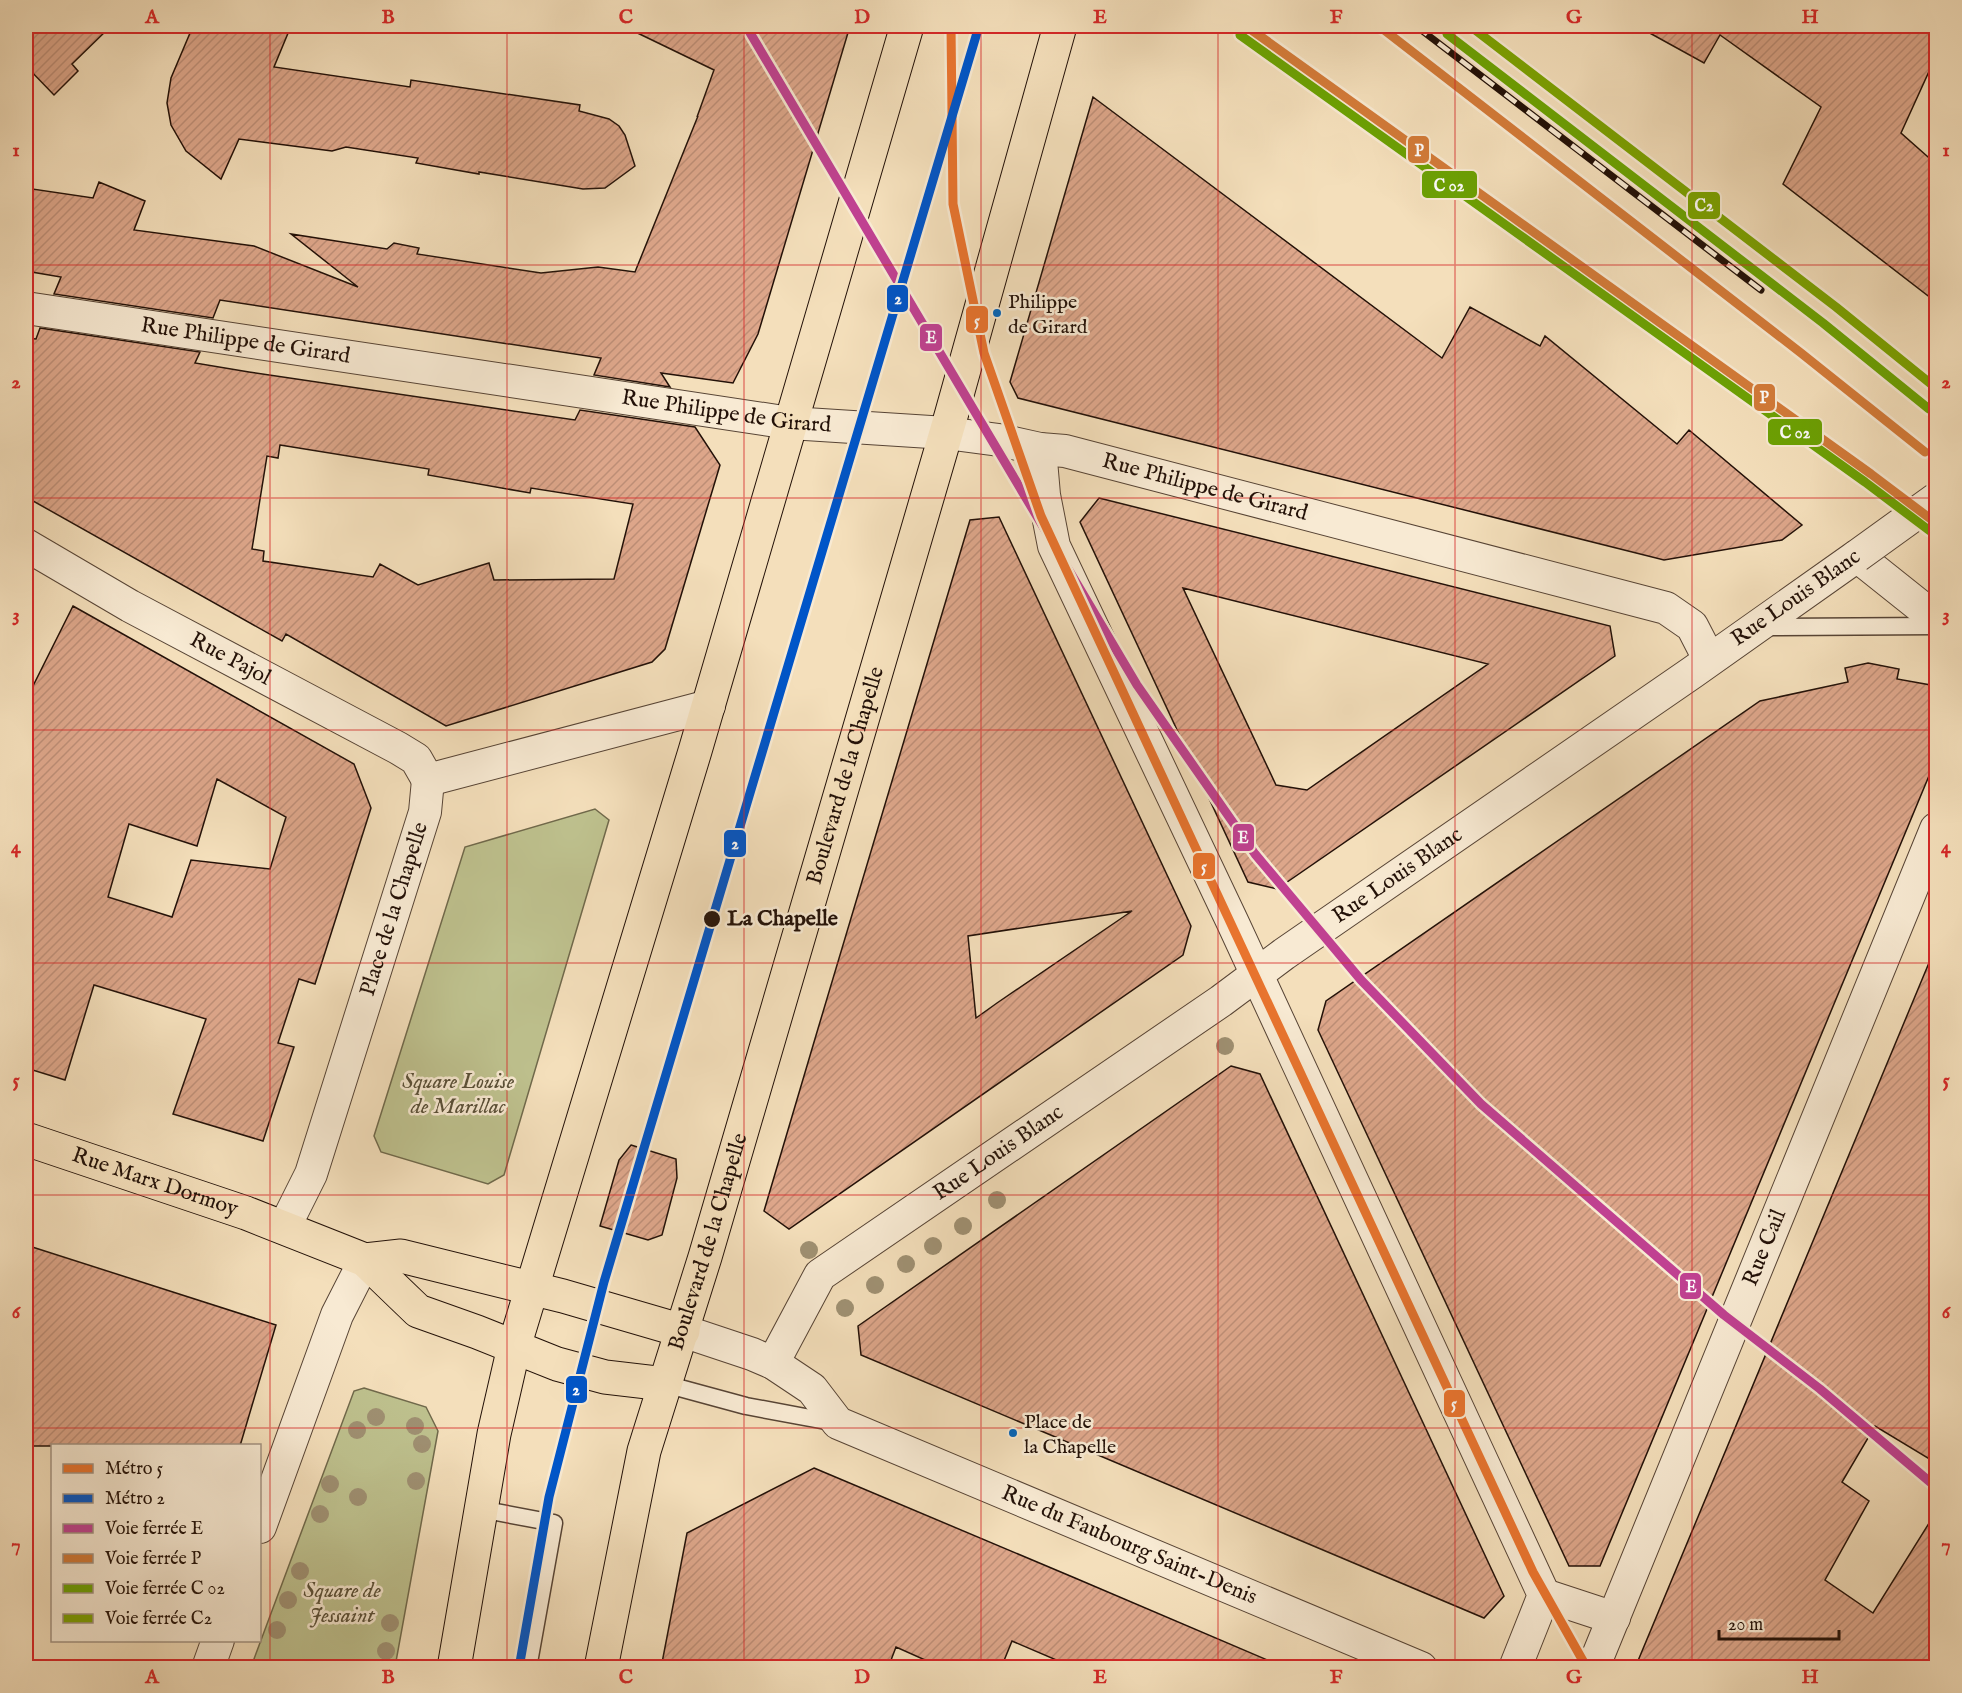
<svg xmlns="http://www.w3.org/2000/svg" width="1962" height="1693" font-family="'IM FELL English',serif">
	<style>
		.park { fill: #bec18e; stroke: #70694b; stroke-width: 1.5 }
		.building { fill: url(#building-hatch); stroke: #231108; stroke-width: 1.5; fill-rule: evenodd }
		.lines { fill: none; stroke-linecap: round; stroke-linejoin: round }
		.lane-casing { stroke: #574435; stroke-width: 19 }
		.street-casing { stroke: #574435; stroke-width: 34 }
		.primary-casing { stroke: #231108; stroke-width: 35 }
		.lane { stroke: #f8ead3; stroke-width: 16 }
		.street { stroke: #f8ead3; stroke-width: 32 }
		.primary { stroke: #f4dfbb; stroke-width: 33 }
		.rail-casing { stroke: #231108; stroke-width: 7 }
		.rail { stroke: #f8ead3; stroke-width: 4.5; stroke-dasharray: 14; stroke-linecap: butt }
		.street-bridge-casing { stroke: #574435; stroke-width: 34; stroke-linecap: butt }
		.street-bridge { stroke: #f8ead3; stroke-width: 32 }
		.rail-1-casing { stroke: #f8ead3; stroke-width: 14 }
		.rail-2-casing { stroke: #f8ead3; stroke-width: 14 }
		.rail-3-casing { stroke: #f8ead3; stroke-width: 14 }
		.rail-4-casing { stroke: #f8ead3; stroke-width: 14 }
		.rail-1 { stroke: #c04191; stroke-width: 9 }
		.rail-2 { stroke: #d37b39; stroke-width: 9 }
		.rail-3 { stroke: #6ca203; stroke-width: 9 }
		.rail-4 { stroke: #7ca201; stroke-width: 9 }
		.metro-1-casing { stroke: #f8ead3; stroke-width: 14 }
		.metro-2-casing { stroke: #f8ead3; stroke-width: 14 }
		.metro-1 { stroke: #e9742e; stroke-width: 9 }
		.metro-2 { stroke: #0055c8; stroke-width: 9 }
		.tree { fill: #9f9072 }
		.grid { fill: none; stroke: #d62828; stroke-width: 1.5; stroke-opacity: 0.55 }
		.bus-dot { fill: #0065bd; stroke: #f8ead3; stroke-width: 2 }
		.stop-dot { fill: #231108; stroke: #f8ead3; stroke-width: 2 }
		.labels { text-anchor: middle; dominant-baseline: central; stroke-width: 5; stroke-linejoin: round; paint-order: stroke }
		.bus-label { font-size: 20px; fill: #231108; stroke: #f8ead3; text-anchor: start }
		.street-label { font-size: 22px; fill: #231108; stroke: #f8ead3 }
		.stop-label { font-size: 22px; font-weight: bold; fill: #231108; stroke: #f8ead3; text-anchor: start }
		.park-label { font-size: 22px; font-style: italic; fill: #594f37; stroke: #f8ead3 }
		.line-badge { stroke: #f8ead3; stroke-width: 2 }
		.badge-label { font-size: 16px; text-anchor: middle; font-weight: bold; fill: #fff }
		.neatline { fill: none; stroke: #d62828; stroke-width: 2 }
		.grid-label { font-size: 20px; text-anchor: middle; font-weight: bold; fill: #d62828 }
	</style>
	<defs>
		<pattern id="building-hatch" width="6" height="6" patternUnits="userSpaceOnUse" patternTransform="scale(1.5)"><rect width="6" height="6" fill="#dda68a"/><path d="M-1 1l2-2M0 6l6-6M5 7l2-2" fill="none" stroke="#bd8e76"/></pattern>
	</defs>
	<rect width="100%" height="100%" fill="#f4dfbb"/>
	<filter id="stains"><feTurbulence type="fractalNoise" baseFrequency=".00333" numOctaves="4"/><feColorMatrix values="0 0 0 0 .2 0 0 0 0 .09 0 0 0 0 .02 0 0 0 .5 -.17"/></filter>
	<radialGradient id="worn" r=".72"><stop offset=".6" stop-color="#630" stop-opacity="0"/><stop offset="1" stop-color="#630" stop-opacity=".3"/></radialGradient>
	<path class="park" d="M595,809L609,820L504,1175L488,1184L381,1152L374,1136L465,847Z
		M364,1388L426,1407L438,1431L395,1667H251L354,1391Z"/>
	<path class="building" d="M26,26H111L72,64L78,71L54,95L26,66Z
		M193,26H291L274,67L410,87L411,80L580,105L579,111L609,119L619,126L625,135L635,166L605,188L583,189L479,172V174L416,163L418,158L346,147L332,151L239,139L221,179L186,151L171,125L167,103L171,78Z
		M623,26H850L758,334L733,383L661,373L670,387L594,375L601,358L220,300L213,318L54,294L61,277L26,271V188L93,198L99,182L145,201L134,230L254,246L358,287L291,234L387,249L394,243L419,248L417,254L541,273L598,267L635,272L698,116L697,117L714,70Z
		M1637,26H1936V56L1901,133L1936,164V302L1783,184L1821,107L1720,35L1704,63Z
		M1093,97L1442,358L1470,307L1540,346L1545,336L1677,444L1689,430L1802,525L1782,540L1664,560L1018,398L1010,382Z
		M40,328L200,352L195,363L249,372L575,420L580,410L695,427L720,465L665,649L652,662L446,726L286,634L282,641L26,497V338L36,339ZM280,445L429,469L428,475L530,493L531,488L633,504L614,579L494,580L489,563L418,585L380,564L373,577L263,561L264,551L252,549L267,456L278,458Z
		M1099,498L1610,626L1615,656L1277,889L1248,882L1080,522ZM1183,588L1488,664L1307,790L1276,785Z
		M999,517L1191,926L1183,955L789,1229L764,1211L817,1032L970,520ZM1132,911L997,1003L976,1018L968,936Z
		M73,606L354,764L371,808L315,984L299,979L278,1043L294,1047L263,1141L173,1114L206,1019L94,985L65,1080L26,1068V700ZM217,779L286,817L270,869L191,860L172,917L108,897L129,824L197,846Z
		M1868,663L1899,669L1897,679L1936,686V759L1600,1566H1569L1318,1030L1326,1001L1760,701L1848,682L1845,668Z
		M1936,946V1463L1875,1426L1842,1482L1869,1501L1825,1580L1873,1613L1936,1512V1668H1635Z
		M1231,1066L1260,1074L1504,1596L1484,1618L861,1355L858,1326Z
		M631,1145L676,1159L677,1178L662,1235L648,1240L600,1226L619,1160Z
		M26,1245L276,1325L240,1446H26Z
		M814,1468L1075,1578L1286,1668H1075L1012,1641L1001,1668H943L896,1647L888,1668H661L687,1533Z"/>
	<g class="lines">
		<defs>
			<path id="lane" d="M1763,627L1936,626
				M665,1384L746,1406L837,1423
				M480,1509L554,1523L528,1668"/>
			<g id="street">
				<path id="s1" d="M26,308L790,423L946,433L999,440L1040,449L1065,451L1666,608L1692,626L1709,659"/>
				<path d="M1040,449L1044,495L1054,546L1232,921L1544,1595L1515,1668"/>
				<path id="s2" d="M26,545L130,606L398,748L416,759L428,780"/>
				<path d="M428,780L709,706"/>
				<path id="s3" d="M284,1228L311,1174L425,812L428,780"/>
				<path id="s4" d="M683,1331L752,1354L773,1363L812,1389L838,1423L1421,1668"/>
				<path id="s5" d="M773,1363L820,1275L1221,1001L1284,954L1693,672L1857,556L1936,619"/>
				<path d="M260,1527L337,1315L365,1260"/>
				<path d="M1544,1595L1614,1618"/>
				<path d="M208,1668L218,1640"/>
				<path id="s6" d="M1593,1668L1936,829"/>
			</g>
			<g id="primary">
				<path id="s7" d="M26,1139L246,1213L365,1260L418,1311L477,1332L557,1364L605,1377L665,1384"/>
				<path d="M365,1260L401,1256L563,1296L683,1331"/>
				<path d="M454,1668L494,1434L514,1347L695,751L907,26"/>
				<path id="s8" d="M601,1668L644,1451L705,1257L951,416L1060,26"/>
			</g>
		</defs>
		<use href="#lane" class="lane-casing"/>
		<use href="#street" class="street-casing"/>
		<use href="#primary" class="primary-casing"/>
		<use href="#lane" class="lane"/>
		<use href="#street" class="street"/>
		<use href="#primary" class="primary"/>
		<defs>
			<path id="rail" d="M1416,26L1761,290"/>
		</defs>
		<use href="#rail" class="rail-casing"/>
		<use href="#rail" class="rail"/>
		<defs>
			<path id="street-bridge" d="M1857,556L1936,499"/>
		</defs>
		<use href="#street-bridge" class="street-bridge-casing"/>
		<use href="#street-bridge" class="street-bridge"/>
		<defs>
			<path id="rail-1" d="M746,26L1137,685L1255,854L1361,980L1481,1104L1724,1315L1820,1389L1936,1487"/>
			<path id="rail-2" d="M1246,26L1871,474L1936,523
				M1379,26L1801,353L1925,452"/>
			<path id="rail-3" d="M1447,34L1823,323L1929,409
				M1240,35L1865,482L1930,531"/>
			<path id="rail-4" d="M1470,26L1836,307L1936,388"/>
		</defs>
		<use href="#rail-1" class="rail-1-casing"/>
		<use href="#rail-2" class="rail-2-casing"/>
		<use href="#rail-3" class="rail-3-casing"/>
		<use href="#rail-4" class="rail-4-casing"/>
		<use href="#rail-1" class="rail-1"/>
		<use href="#rail-2" class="rail-2"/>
		<use href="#rail-3" class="rail-3"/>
		<use href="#rail-4" class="rail-4"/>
		<defs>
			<path id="metro-1" d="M951,26L953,204L984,353L1041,516L1533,1572L1587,1668"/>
			<path id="metro-2" d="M519,1668L549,1497L604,1282L979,26"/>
		</defs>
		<use href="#metro-1" class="metro-1-casing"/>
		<use href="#metro-2" class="metro-2-casing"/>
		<use href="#metro-1" class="metro-1"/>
		<use href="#metro-2" class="metro-2"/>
	</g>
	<g class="tree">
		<circle cx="1225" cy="1046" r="9"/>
		<circle cx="997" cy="1200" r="9"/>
		<circle cx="963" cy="1226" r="9"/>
		<circle cx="933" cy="1246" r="9"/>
		<circle cx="809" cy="1250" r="9"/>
		<circle cx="906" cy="1264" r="9"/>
		<circle cx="875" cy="1285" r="9"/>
		<circle cx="845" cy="1308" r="9"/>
		<circle cx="376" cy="1417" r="9"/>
		<circle cx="415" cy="1426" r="9"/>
		<circle cx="357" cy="1430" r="9"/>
		<circle cx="422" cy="1444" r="9"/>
		<circle cx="416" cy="1481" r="9"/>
		<circle cx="330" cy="1484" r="9"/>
		<circle cx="358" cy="1497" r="9"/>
		<circle cx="320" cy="1514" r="9"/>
		<circle cx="300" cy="1571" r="9"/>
		<circle cx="288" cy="1600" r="9"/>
		<circle cx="390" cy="1623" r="9"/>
		<circle cx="277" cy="1630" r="9"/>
		<circle cx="386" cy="1651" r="9"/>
	</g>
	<path class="grid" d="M270,26V1668M507,26V1668M744,26V1668M981,26V1668M1218,26V1668M1455,26V1668M1692,26V1668M26,265H1936M26,498H1936M26,730H1936M26,963H1936M26,1195H1936M26,1428H1936"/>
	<g class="bus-dot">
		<circle cx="997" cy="313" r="5"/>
		<circle cx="1013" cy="1433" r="5"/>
	</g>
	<circle class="stop-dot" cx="712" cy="919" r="9"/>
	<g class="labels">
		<g class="bus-label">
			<text x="1008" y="302">Philippe<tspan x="1008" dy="25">de Girard</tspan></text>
			<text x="1024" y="1422">Place de<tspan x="1024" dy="25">la Chapelle</tspan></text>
		</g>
		<g class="street-label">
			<text stroke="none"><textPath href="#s1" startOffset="222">Rue Philippe de Girard</textPath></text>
			<text stroke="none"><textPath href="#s1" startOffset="708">Rue Philippe de Girard</textPath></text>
			<text stroke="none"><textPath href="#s1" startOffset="1194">Rue Philippe de Girard</textPath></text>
			<text transform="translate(1796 598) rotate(-35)">Rue Louis Blanc</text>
			<text stroke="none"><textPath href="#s2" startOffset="234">Rue Pajol</textPath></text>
			<text stroke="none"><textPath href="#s8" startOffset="926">Boulevard de la Chapelle</textPath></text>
			<text stroke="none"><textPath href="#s5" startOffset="802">Rue Louis Blanc</textPath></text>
			<text stroke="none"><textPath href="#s3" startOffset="338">Place de la Chapelle</textPath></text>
			<text stroke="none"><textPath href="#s5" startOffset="316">Rue Louis Blanc</textPath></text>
			<text stroke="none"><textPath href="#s7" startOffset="136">Rue Marx Dormoy</textPath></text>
			<text stroke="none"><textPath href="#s8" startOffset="440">Boulevard de la Chapelle</textPath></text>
			<text stroke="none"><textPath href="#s6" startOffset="454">Rue Cail</textPath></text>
			<text stroke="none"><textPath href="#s4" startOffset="501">Rue du Faubourg Saint-Denis</textPath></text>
		</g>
		<g class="stop-label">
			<text x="727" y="919">La Chapelle</text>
		</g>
		<g class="park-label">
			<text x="458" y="1082">Square Louise<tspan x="458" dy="25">de Marillac</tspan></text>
			<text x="342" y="1591">Square de<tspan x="342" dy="25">Jessaint</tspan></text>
		</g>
	</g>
	<g class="line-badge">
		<rect x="1407" y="135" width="23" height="29" rx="6" fill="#d37b39"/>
		<rect x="1421" y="170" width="57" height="29" rx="6" fill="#6ca203"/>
		<rect x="1687" y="191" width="34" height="29" rx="6" fill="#7ca201"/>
		<rect x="886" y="284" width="23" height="29" rx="6" fill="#0055c8"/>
		<rect x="965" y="305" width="24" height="29" rx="6" fill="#e9742e"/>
		<rect x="919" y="323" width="24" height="29" rx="6" fill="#c04191"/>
		<rect x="1753" y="383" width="23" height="29" rx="6" fill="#d37b39"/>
		<rect x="1767" y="418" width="56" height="28" rx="6" fill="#6ca203"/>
		<rect x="1232" y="823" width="23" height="29" rx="6" fill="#c04191"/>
		<rect x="723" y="829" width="24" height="29" rx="6" fill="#0055c8"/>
		<rect x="1192" y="852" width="24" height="28" rx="6" fill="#e9742e"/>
		<rect x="1679" y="1272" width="23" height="28" rx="6" fill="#c04191"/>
		<rect x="565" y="1375" width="23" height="29" rx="6" fill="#0055c8"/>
		<rect x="1443" y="1389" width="23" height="29" rx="6" fill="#e9742e"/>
	</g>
	<g class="badge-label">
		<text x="1419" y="156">P</text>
		<text x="1449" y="191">C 02</text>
		<text x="1704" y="211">C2</text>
		<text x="898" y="304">2</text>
		<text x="977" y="326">5</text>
		<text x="931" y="343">E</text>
		<text x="1764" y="403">P</text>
		<text x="1795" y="438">C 02</text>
		<text x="1243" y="843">E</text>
		<text x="735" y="849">2</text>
		<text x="1204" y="872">5</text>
		<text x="1691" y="1292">E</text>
		<text x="576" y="1395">2</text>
		<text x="1454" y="1409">5</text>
	</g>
	<rect width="1962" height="1693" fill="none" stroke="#f4dfbb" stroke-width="66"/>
	<rect x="51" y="1444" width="210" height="198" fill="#f8ead3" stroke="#a39382" stroke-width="1.5"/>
	<rect x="63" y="1464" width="30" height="9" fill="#e9742e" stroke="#a39382" stroke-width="1.5"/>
	<text x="105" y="1474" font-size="18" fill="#231108">Métro 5</text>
	<rect x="63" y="1494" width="30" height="9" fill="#0055c8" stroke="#a39382" stroke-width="1.5"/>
	<text x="105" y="1504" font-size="18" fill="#231108">Métro 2</text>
	<rect x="63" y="1524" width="30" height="9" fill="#c04191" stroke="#a39382" stroke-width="1.5"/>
	<text x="105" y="1534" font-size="18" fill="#231108">Voie ferrée E</text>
	<rect x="63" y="1554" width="30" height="9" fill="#d37b39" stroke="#a39382" stroke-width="1.5"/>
	<text x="105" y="1564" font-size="18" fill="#231108">Voie ferrée P</text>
	<rect x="63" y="1584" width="30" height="9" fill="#6ca203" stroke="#a39382" stroke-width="1.5"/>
	<text x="105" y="1594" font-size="18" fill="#231108">Voie ferrée C 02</text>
	<rect x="63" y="1614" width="30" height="9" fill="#7ca201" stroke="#a39382" stroke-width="1.5"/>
	<text x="105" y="1624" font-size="18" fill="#231108">Voie ferrée C2</text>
	<path d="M1719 1630v9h120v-9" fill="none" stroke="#231108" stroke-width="3"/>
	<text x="1728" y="1630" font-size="18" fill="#231108" stroke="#f8ead3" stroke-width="4.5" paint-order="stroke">20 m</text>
	<rect x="33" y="33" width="1896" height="1627" class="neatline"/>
	<g class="grid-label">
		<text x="152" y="23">A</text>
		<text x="388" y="23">B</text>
		<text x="626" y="23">C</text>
		<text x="862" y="23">D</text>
		<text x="1100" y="23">E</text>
		<text x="1336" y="23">F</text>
		<text x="1574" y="23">G</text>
		<text x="1810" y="23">H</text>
		<text x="16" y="156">1</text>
		<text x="1946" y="156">1</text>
		<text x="16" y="388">2</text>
		<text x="1946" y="388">2</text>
		<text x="16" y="621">3</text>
		<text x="1946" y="621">3</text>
		<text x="16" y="853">4</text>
		<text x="1946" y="853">4</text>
		<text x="16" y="1086">5</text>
		<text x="1946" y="1086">5</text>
		<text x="16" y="1318">6</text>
		<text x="1946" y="1318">6</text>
		<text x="16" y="1551">7</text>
		<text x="1946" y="1551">7</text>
		<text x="152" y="1683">A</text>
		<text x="388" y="1683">B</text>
		<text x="626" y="1683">C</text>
		<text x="862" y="1683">D</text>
		<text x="1100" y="1683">E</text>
		<text x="1336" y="1683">F</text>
		<text x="1574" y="1683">G</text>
		<text x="1810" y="1683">H</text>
	</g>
	<rect width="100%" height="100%" filter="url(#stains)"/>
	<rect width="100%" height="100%" fill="url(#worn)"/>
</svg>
